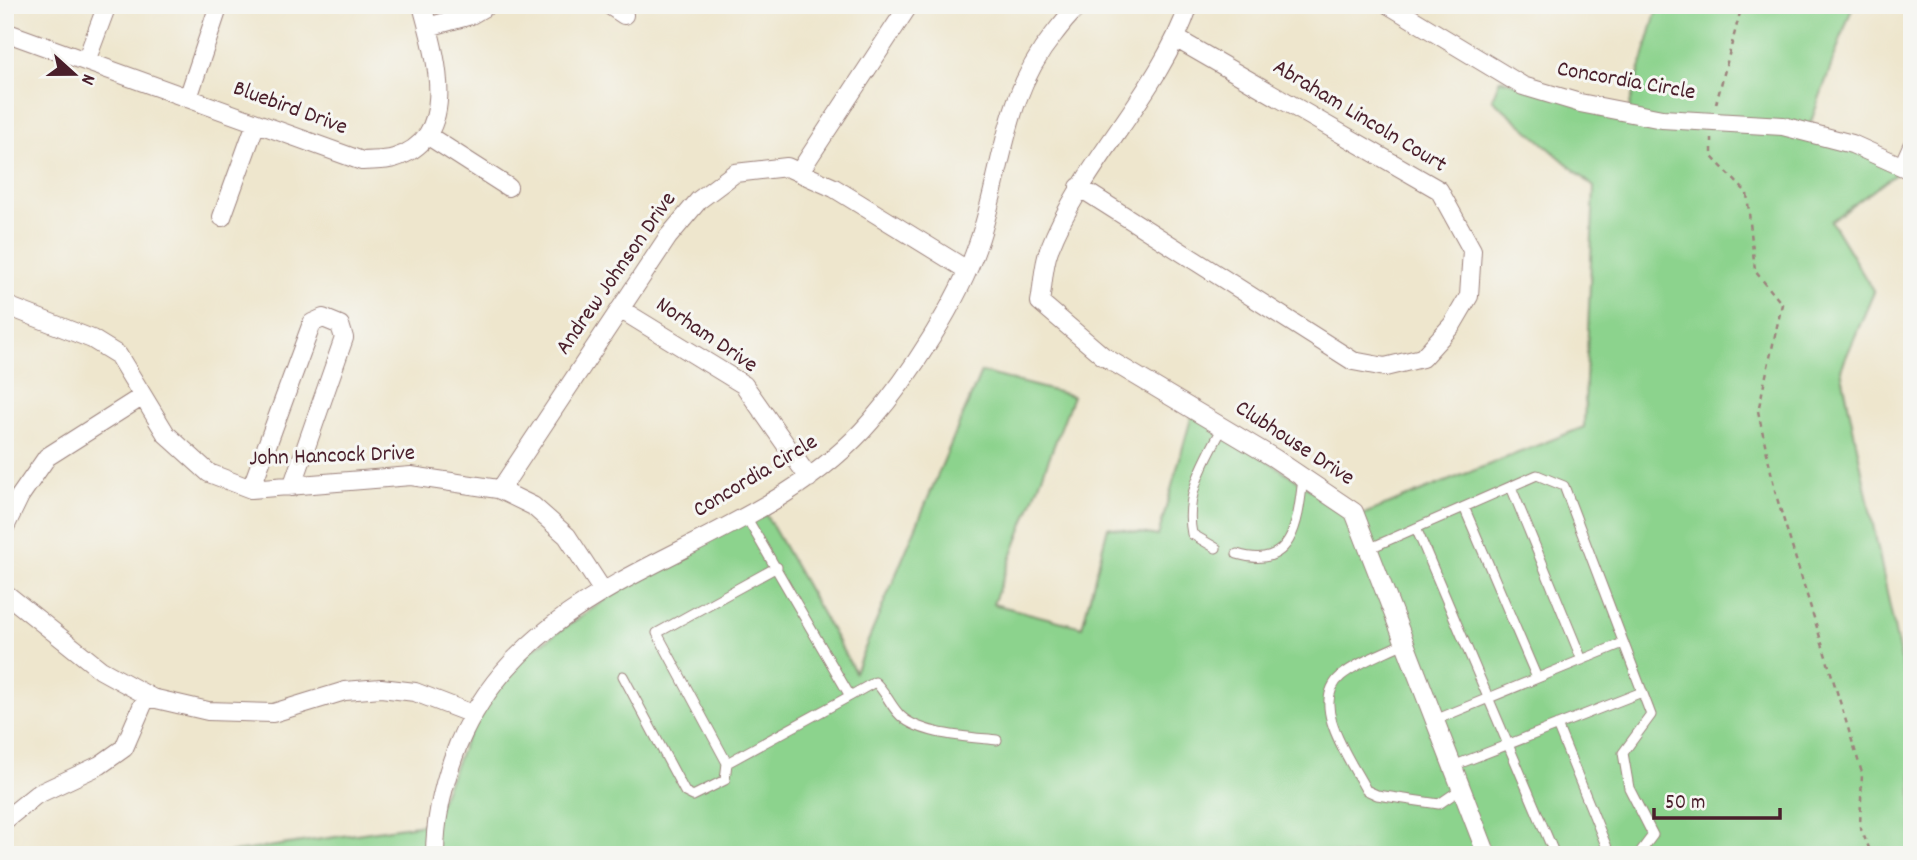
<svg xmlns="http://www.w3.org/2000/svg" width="1917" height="860" font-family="Dekko,sans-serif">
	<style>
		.green { fill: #8cd38d; stroke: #6b795c; stroke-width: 2 }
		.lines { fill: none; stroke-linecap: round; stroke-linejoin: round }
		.service-casing { stroke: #9c827c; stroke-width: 11 }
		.minor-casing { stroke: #9c827c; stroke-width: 20 }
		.path { stroke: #9c827c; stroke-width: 2.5; stroke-dasharray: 5 5; stroke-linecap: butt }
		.service { stroke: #fff; stroke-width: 9 }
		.minor { stroke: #fff; stroke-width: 18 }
		.labels { text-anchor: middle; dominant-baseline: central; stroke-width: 6; stroke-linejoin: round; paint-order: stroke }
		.street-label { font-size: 23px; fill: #4a1f2b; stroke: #f6f6f2 }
	</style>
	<rect width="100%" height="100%" fill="#f6f6f2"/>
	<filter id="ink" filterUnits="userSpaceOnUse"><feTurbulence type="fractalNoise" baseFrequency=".0143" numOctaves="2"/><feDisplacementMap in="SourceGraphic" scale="14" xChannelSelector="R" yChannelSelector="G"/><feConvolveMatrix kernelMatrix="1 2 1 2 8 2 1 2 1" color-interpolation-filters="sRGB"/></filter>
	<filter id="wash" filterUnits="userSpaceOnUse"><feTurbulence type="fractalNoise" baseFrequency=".00686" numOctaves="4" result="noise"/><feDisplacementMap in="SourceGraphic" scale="28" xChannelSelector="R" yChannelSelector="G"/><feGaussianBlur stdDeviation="1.57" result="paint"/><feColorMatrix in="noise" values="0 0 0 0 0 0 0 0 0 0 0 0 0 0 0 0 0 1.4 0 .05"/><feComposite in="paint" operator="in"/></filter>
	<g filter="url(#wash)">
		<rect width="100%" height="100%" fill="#eee6cd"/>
		<path class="green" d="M1658,5H1853L1807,133L1904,168L1831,221L1874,292L1841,369L1904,675L1912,680V855H213L431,823L492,677L701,535L761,506L855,672L981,372L1073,396L993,604L1082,627L1108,527L1158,536L1193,411L1354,518L1584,427L1594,187L1492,99L1500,79L1627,115Z"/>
	</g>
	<g filter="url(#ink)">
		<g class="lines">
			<defs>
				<path id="service" d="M1511,487L1582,660
					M1464,507L1537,678
					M745,515L850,696L727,763L657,633L777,567
					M1416,528L1555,855
					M1216,548L1192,534C1184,494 1205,461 1223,427
					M1368,549L1537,475L1564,486L1651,715L1623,753L1629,788L1653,835L1638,855
					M1237,554C1294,571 1298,521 1303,478
					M1404,643C1384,653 1358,662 1341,676C1308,704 1351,761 1366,790L1377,795L1439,804L1461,789
					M623,676L685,792L693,796L725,780L727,763
					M850,696L875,682C885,691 889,703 898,713C916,735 970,737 997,740
					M1435,720L1623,643
					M1557,725L1610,855
					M1453,766L1642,692"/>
				<path id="minor" d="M609,5L624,15
					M1189,5C1159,94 1083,161 1049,250C1043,266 1043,286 1040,302L1103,356L1274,458L1354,512L1487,855
					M1389,5L1523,86L1580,103L1662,119L1783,126L1852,144L1912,171
					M428,27L471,15L488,5
					M5,32L362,161C372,160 385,161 394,158C462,137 435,54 422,5
					M86,61L107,5
					M188,98L219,5
					M427,135L508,187
					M1903,166L1912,146
					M800,171L909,5
					M1079,187L1353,361L1385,367L1422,358L1452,325L1469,296L1472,250L1439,190L1177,39
					M222,217L256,123
					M5,305L92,339L118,355L166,434L209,473L251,489L411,476L498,489L533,506L567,536L603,591
					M620,309L744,385L809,478
					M251,489L312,323L323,318L340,325L344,338L292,487
					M500,490L668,237L699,200L735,173L787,167L834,188L967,270
					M5,527L20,496L47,457L143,396
					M5,593L101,670L152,698L208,711L273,713L345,691L381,688L415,692L472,714
					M5,820L36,795L100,765L124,748L147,695
					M435,855C435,817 444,780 458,745C536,562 753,559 871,421C910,376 959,300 978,244C1004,169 1002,98 1054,34C1062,24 1070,12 1081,5"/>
			</defs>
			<use href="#service" class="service-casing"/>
			<use href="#minor" class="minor-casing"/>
			<path class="path" d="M1716,104L1742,5
				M1712,138V157L1747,193L1755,271L1782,304L1758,411L1776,495L1862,773L1860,827L1872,855"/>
			<use href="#service" class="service"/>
			<use href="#minor" class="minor"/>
		</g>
	</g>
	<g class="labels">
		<g class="street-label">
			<text transform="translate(1626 82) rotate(10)">Concordia Circle</text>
			<text transform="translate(290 109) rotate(20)">Bluebird Drive</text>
			<text transform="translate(1359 117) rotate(31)">Abraham Lincoln Court</text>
			<text transform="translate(617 274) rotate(-55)">Andrew Johnson Drive</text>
			<text transform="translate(706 336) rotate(34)">Norham Drive</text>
			<text transform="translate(1294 444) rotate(33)">Clubhouse Drive</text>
			<text transform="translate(332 457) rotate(-2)">John Hancock Drive</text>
			<text transform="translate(756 477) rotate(-31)">Concordia Circle</text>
		</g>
	</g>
	<rect width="1917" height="860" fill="none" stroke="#f6f6f2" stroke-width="28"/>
	<g transform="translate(74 74) rotate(111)" stroke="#f6f6f2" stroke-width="5" paint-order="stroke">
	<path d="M0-5L12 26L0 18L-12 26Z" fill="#4a1f2b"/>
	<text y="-10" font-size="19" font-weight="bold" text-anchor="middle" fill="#4a1f2b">N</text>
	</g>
	<path d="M1654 808v10h126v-10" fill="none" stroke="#4a1f2b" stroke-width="3.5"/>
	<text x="1665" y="808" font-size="21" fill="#4a1f2b" stroke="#f6f6f2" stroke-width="5" paint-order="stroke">50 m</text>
</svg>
